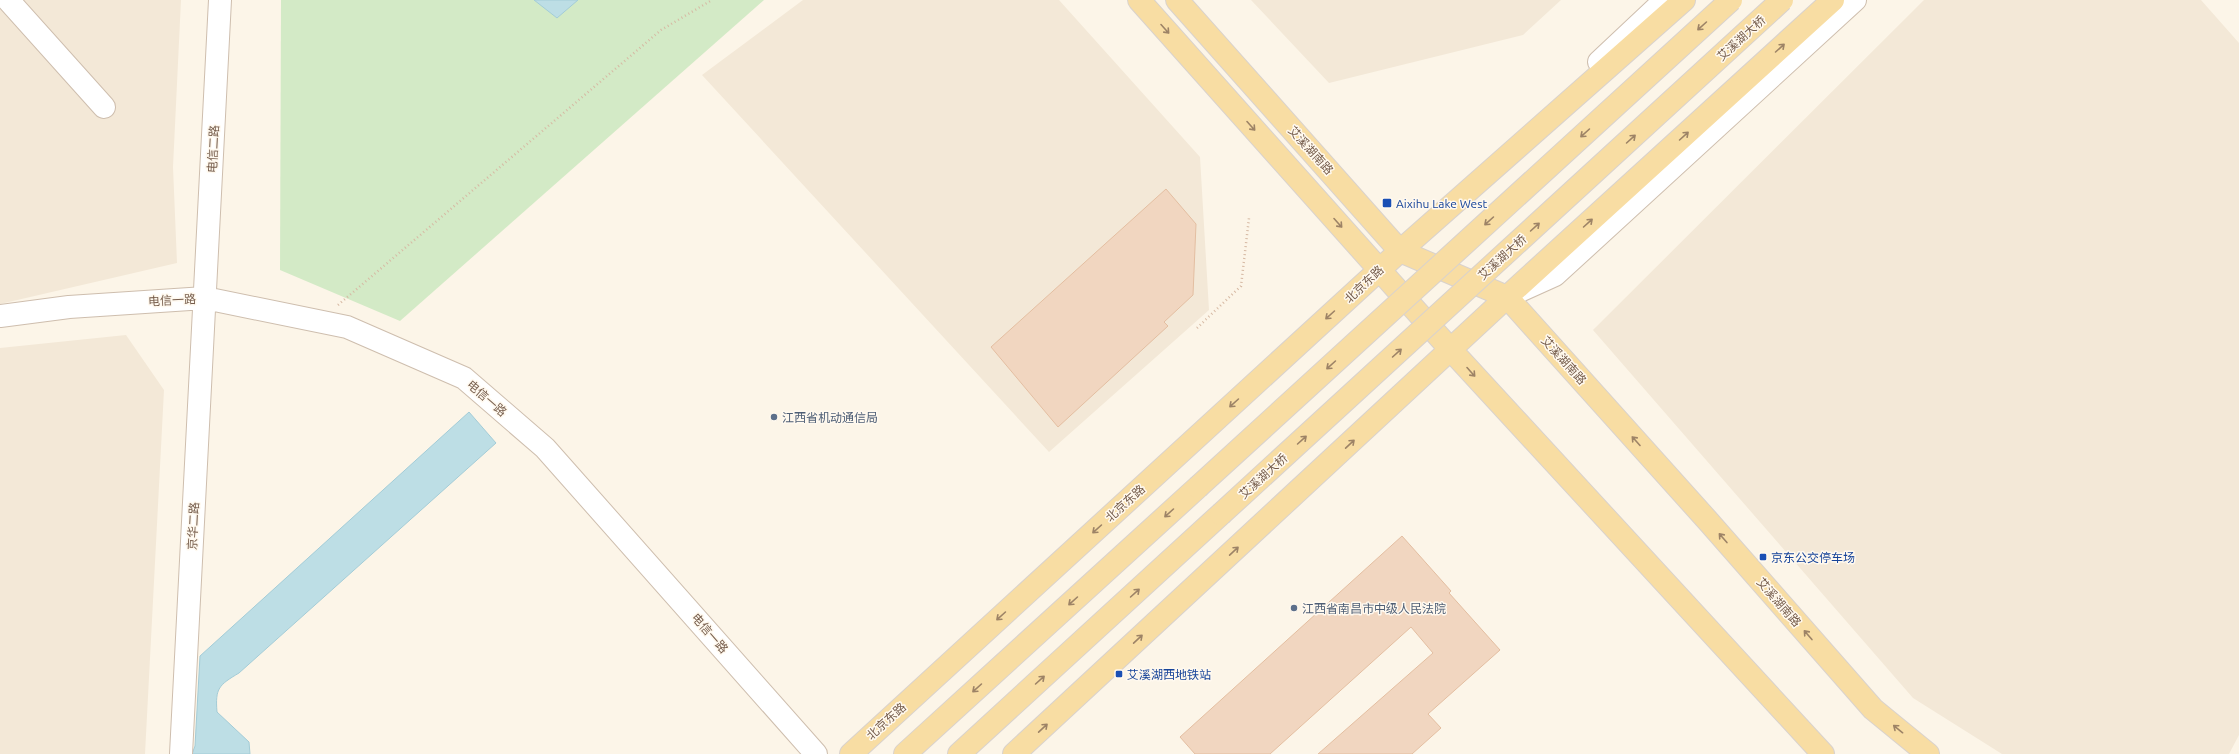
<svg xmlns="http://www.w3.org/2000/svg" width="2239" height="754" font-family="Ubuntu,'Noto Sans SC',sans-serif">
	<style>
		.residential { fill: #f3e8d7 }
		.green { fill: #d3eac6 }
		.water { fill: #bddee5; stroke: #a3ccd7 }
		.building { fill: #f1d6c0; stroke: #e3bea1 }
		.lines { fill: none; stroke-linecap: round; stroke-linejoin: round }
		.minor-casing { stroke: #cebeae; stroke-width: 24 }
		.major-casing { stroke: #d9d2cd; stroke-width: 24 }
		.path { stroke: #d6b9a3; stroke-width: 2.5; stroke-dasharray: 1 3; stroke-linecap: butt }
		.minor { stroke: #fff; stroke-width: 22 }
		.major { stroke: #f8dda3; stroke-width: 22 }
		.major-bridge-casing { stroke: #d9d2cd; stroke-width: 24; stroke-linecap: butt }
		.major-bridge { stroke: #f8dda3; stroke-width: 22 }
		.oneway { stroke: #9d8366 }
		.transit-dot { fill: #1a4fb4; stroke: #fff9ef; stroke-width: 1.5 }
		.service-dot { fill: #5c6f8a; stroke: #fff9ef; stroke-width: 1.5 }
		.labels { text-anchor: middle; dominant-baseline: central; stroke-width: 3; stroke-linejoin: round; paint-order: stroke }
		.street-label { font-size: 12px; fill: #765d4c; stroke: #fff9ef }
		.transit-label { font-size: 12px; fill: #164399; stroke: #fff9ef; text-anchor: start }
		.service-label { font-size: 12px; fill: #4e5e75; stroke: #fff9ef; text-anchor: start }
	</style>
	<rect width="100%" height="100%" fill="#fcf5e8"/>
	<path class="residential" d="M0,0H181L173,167L177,263L0,304Z
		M803,0H1059L1200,157L1209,310L1049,452L702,75Z
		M1251,0H1561L1523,35L1329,83Z
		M1924,0H2201L2239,43V735L2229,754H2002L1913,698L1593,330Z
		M126,335L164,390L145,754H0V348Z"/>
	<path class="green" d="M281,0H764L400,321L280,270Z"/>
	<path class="water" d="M534,0H578L557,18Z
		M469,412L496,443L239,673C219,685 215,688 217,712L249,742L250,754H192L195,746L200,656Z"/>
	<path class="building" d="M1166,189L1196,224L1193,295L1164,322L1168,326L1058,427L991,347Z
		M1402,536L1451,591L1449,593L1500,650L1428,714L1441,728L1412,754H1318L1433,653L1411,627L1270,754H1195L1180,737Z"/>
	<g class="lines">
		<defs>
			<path id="minor" d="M8,0L104,107
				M1599,62L1665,0
				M1513,294L1555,275L1855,0
				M0,316L69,307L205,298L347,327L464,378L545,448L816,754
				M181,754L220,0"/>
			<path id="major" d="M1139,0L1451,350L1823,754
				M1177,0L1400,251L1507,297L1708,521L1873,709L1928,754
				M851,754L1400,251L1684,0
				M905,754L1198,487
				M959,754L1221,514
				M1014,754L1507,297L1833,0"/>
		</defs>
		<use href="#minor" class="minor-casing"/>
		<use href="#major" class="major-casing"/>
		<path class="path" d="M338,305L661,30L712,0
			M1197,328L1241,286L1249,218"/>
		<use href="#minor" class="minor"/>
		<use href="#major" class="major"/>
		<defs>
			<path id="major-bridge" d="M1198,487L1731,0
				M1221,514L1782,0"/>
		</defs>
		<use href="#major-bridge" class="major-bridge-casing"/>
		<use href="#major-bridge" class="major-bridge"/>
	</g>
	<defs><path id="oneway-shaft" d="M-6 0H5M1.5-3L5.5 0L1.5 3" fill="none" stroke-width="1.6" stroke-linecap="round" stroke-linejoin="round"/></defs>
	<g class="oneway">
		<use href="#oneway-shaft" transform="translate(1702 26) rotate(138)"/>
		<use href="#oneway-shaft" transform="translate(1165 29) rotate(48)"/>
		<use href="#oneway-shaft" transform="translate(1780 48) rotate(-42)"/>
		<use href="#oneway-shaft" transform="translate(1251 126) rotate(48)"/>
		<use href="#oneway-shaft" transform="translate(1585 133) rotate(138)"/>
		<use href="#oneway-shaft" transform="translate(1684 136) rotate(-42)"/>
		<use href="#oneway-shaft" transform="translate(1631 139) rotate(-42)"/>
		<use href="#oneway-shaft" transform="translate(1489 221) rotate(138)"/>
		<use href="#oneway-shaft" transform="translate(1338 223) rotate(48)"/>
		<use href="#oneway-shaft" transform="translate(1588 223) rotate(-42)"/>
		<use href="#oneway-shaft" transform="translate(1535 227) rotate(-42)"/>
		<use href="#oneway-shaft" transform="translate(1330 315) rotate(138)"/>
		<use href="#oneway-shaft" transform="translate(1397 353) rotate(-42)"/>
		<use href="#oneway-shaft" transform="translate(1331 365) rotate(138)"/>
		<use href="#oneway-shaft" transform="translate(1471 372) rotate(48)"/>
		<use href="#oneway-shaft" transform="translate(1234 403) rotate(138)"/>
		<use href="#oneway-shaft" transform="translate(1302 440) rotate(-42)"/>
		<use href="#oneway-shaft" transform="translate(1636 441) rotate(-132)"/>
		<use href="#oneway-shaft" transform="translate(1350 444) rotate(-43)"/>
		<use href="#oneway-shaft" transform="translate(1169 513) rotate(138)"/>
		<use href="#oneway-shaft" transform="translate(1097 529) rotate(138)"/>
		<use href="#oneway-shaft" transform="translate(1723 538) rotate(-131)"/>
		<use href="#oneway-shaft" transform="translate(1234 551) rotate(-43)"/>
		<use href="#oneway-shaft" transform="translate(1135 593) rotate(-42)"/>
		<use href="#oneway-shaft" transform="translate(1073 601) rotate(138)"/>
		<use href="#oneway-shaft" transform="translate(1001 616) rotate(138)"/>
		<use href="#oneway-shaft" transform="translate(1808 635) rotate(-131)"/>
		<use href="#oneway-shaft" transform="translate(1138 639) rotate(-43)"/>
		<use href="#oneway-shaft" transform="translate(1040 680) rotate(-42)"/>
		<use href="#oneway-shaft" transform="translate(977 688) rotate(138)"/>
		<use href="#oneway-shaft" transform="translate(1043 728) rotate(-43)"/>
		<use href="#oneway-shaft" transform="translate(1898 729) rotate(-141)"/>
	</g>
	<g class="transit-dot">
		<rect x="1382" y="198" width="10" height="10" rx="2"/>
		<rect x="1759" y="553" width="8" height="8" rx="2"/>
		<rect x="1115" y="670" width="8" height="8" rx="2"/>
	</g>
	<g class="service-dot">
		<circle cx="774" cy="417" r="4"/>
		<circle cx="1294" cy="608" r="4"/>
	</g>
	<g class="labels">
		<g class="street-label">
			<text transform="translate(1741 38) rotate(-42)">艾溪湖大桥</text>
			<text transform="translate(213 149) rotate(-87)">电信二路</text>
			<text transform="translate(1311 150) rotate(48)">艾溪湖南路</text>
			<text transform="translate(1502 257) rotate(-42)">艾溪湖大桥</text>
			<text transform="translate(1364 284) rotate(-43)">北京东路</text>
			<text transform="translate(172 300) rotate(-3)">电信一路</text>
			<text transform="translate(1564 360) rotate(48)">艾溪湖南路</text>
			<text transform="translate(487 398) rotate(41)">电信一路</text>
			<text transform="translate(1263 476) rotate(-42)">艾溪湖大桥</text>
			<text transform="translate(1125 503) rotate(-42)">北京东路</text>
			<text transform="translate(193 526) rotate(-87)">京华二路</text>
			<text transform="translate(1779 602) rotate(49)">艾溪湖南路</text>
			<text transform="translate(710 633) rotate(49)">电信一路</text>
			<text transform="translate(886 721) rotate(-42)">北京东路</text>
		</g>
		<g class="transit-label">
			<text x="1396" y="203">Aixihu Lake West</text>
			<text x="1771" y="557">京东公交停车场</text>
			<text x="1127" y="674">艾溪湖西地铁站</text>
		</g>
		<g class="service-label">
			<text x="782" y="417">江西省机动通信局</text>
			<text x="1302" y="608">江西省南昌市中级人民法院</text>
		</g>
	</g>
</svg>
